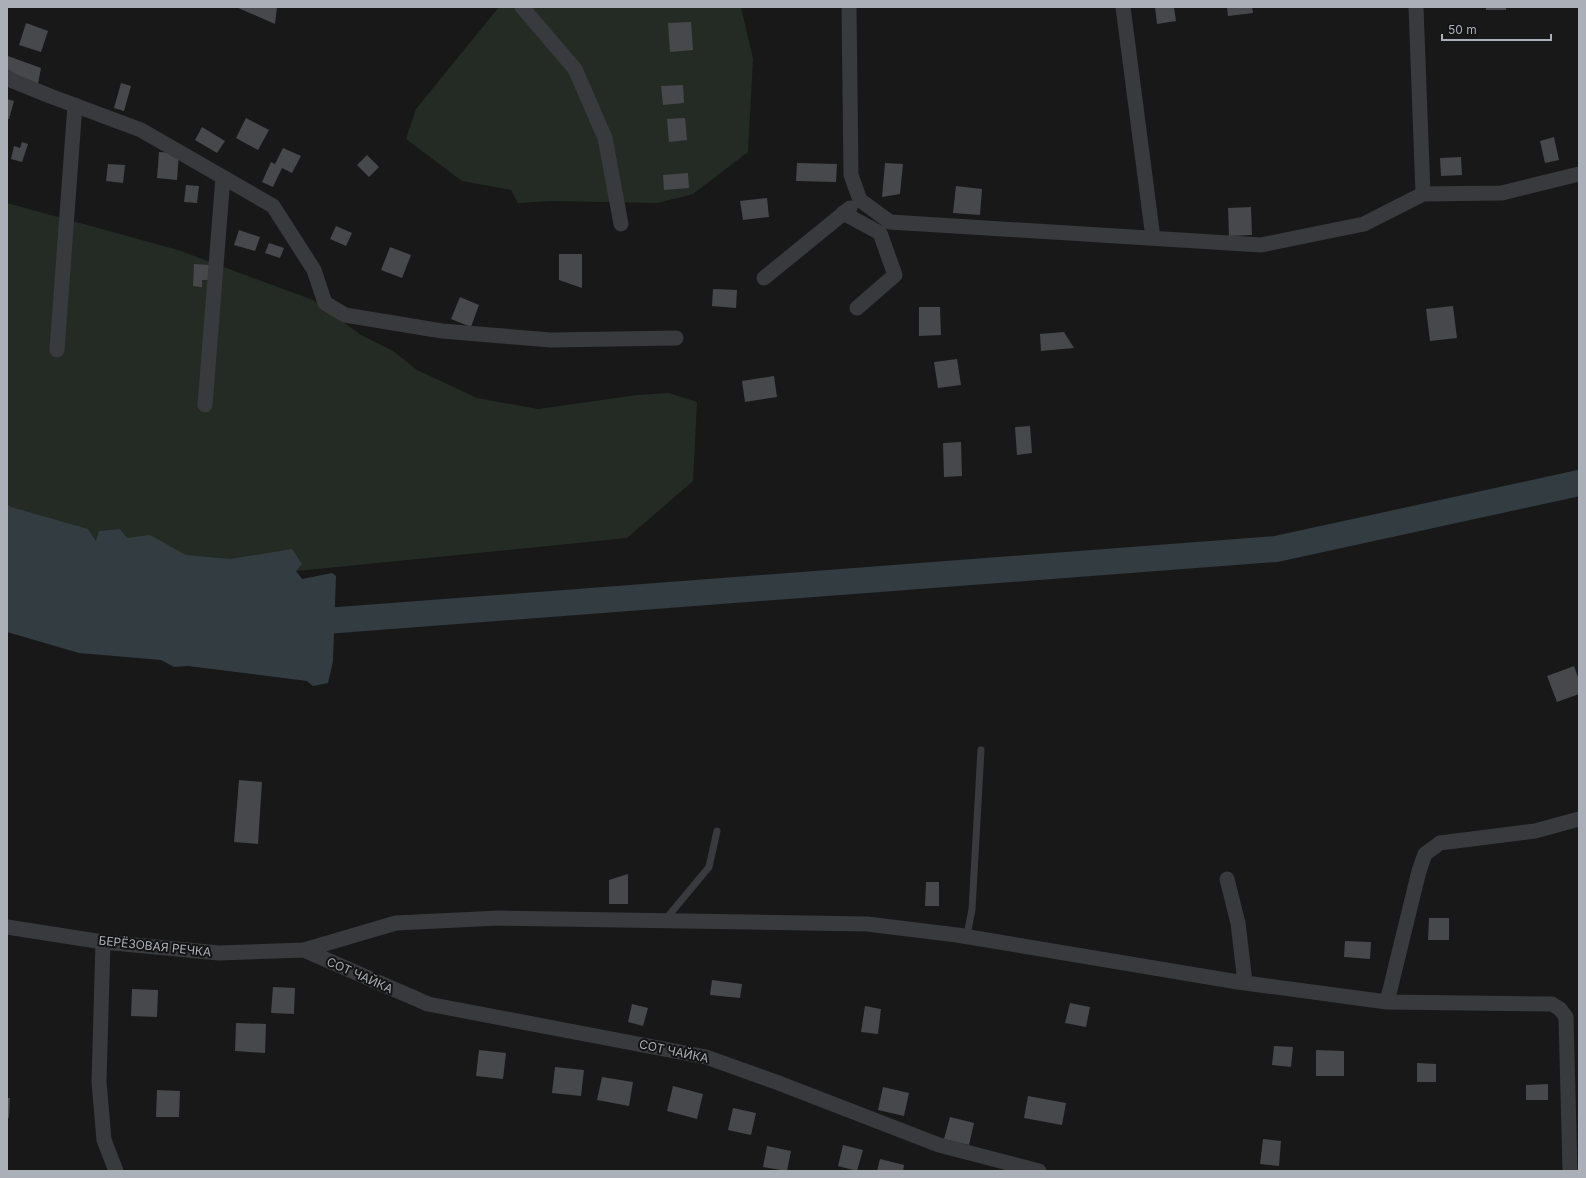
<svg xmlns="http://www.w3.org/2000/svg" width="1586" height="1178" font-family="Inter,sans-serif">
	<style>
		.green { fill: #242b24 }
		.water { fill: #323c41 }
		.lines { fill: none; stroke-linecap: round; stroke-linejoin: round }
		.river { stroke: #323c41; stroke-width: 26 }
		.building { fill: #47484c }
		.service { stroke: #393a3e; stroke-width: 7 }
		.minor { stroke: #393a3e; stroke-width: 15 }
		.labels { text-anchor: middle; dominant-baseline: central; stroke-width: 4; stroke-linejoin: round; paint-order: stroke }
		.street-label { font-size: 12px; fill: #abb0b8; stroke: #131314 }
	</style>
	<rect width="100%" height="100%" fill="#181819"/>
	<path class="green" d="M499,7H741L753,59L748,152L693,194L657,203L551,201L518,203L511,190L462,181L406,139L416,109Z
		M7,203L178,250L313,300L361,335L393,351L417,370L477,398L538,409L637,395L669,393L697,402L693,481L627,538L177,583L7,514Z"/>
	<path class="water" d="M7,504L11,507L88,529L96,541L99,531L120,529L127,538L150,535L186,555L230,559L292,549L302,564L296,571L302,579L332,573L336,576L333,661L328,683L313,686L307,681L188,666L174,667L161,660L79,653L7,632Z"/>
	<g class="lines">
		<path class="river" d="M299,623L1276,549L1579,483"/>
	</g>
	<path class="building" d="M236,7H277L275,24Z
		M1155,7H1174L1176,21L1157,24Z
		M1227,7H1252L1253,13L1228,16Z
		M1486,7H1506V10H1486Z
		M691,22L693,50L670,52L668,23Z
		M26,23L48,31L41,52L19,45Z
		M8,56L41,68L38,84L7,72Z
		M121,83L131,86L124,111L114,108Z
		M683,85L684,103L663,105L661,86Z
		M7,99L14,101L9,119H7Z
		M246,118L269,130L258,150L236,138Z
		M685,118L687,140L669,142L667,119Z
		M202,127L225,141L217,153L195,140Z
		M1554,137L1559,160L1545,163L1540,141Z
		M22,142L28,144L22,162L11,159L14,146L20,148Z
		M283,148L301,156L292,173L282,168L273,187L262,182L271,162L275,164Z
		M159,152L179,153L177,180L157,178Z
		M367,155L379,167L369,177L357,165Z
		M1461,157L1462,175L1441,176L1440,158Z
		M797,163L837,164L836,182L796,181Z
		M885,163L903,164L900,194L882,197Z
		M108,164L125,165L123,183L106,181Z
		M688,173L689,188L664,190L663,175Z
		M186,185L199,186L197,203L184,202Z
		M956,186L982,189L980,215L953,213Z
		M767,198L769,217L743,220L740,201Z
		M1251,207L1252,235L1229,236L1228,208Z
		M336,226L352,233L346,246L330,239Z
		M239,230L260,237L255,251L234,245Z
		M269,243L284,248L280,258L265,253Z
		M390,247L411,255L402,278L381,270Z
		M559,254H582V288L559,280Z
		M194,264L209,265L208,280H202V287L193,286Z
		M713,289L737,290L736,308L712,306Z
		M460,297L479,305L471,327L451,319Z
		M1453,306L1457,338L1430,341L1426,309Z
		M919,307H940L941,335L919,336Z
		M1064,332L1074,348L1041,351L1040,334Z
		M957,359L961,385L938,388L934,362Z
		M774,376L777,397L745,402L742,381Z
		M1030,426L1032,453L1017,455L1015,427Z
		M961,442L962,476L944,477L943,443Z
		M1574,666L1579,680V694L1557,702L1547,676Z
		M239,780L262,782L258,844L234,842Z
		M628,874V904H609V880Z
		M926,882H939V906H925Z
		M1429,918H1449V940H1428Z
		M1345,941L1371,942L1370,959L1344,957Z
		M712,980L742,984L740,998L710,995Z
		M273,987L295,988L294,1014L271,1013Z
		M132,989L158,990L157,1017L131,1016Z
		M1070,1003L1090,1007L1086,1027L1065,1023Z
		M632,1004L648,1008L643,1026L628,1022Z
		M865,1006L881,1009L878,1034L861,1032Z
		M236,1023L266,1024L265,1053L235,1051Z
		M1274,1046L1293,1047L1291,1067L1272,1065Z
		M479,1050L506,1053L503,1079L476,1076Z
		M1316,1050L1344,1051V1076H1316Z
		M1417,1063L1436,1064V1082H1417Z
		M555,1067L584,1070L581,1096L552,1093Z
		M602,1077L633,1082L629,1106L597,1100Z
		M1548,1084V1100H1526V1085Z
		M673,1086L703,1094L697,1119L667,1111Z
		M883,1087L909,1093L904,1116L878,1110Z
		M157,1090L180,1091L179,1117H156Z
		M1028,1096L1066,1103L1062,1125L1024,1118Z
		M7,1098H10L9,1118L7,1117Z
		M733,1108L756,1113L751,1135L728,1130Z
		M950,1117L974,1123L969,1145L944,1139Z
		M1263,1139L1281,1141L1279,1166L1260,1164Z
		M843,1145L863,1150L857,1171L838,1166Z
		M767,1146L791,1151L787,1171L763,1167Z
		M880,1159L904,1165L903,1171H877Z"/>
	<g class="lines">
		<path class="service" d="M665,920L709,867L717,831
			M967,936L972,909L981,750"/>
		<path class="minor" d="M522,7L575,69L605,138L621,224
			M849,7L851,175L860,200L890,222L1261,245L1364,224L1423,194L1502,193L1579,174
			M1123,7L1153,238
			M1416,7L1423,194
			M7,77L13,81L50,96L141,130L273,206L314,270L325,303L345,315L442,331L551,340L676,338
			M843,213L880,233L895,275L857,308
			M764,278L850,208
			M57,350L75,105
			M205,405L223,177
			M1227,879L1238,923L1245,982
			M7,927L103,942L219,953L304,950L396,923L499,918L867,924L957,935L1238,982L1387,1002L1552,1004L1560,1009L1566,1017L1570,1171
			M103,942L99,1082L104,1140L116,1171
			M304,950L428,1004L706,1057L776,1082L939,1145L1039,1171
			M1387,1002L1419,871L1425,854L1440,843L1535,831L1579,819"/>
	</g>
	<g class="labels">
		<g class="street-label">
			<text transform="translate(155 946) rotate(6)">БЕРЁЗОВАЯ РЕЧКА</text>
			<text transform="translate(360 975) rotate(24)">СОТ ЧАЙКА</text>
			<text transform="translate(674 1051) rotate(12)">СОТ ЧАЙКА</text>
		</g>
	</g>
	<rect width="1586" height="1178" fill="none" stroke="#abb0b8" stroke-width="16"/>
	<path d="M1442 34v6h109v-6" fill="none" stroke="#abb0b8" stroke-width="2"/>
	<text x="1448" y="34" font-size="12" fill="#abb0b8" stroke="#131314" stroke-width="3" paint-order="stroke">50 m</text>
</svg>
